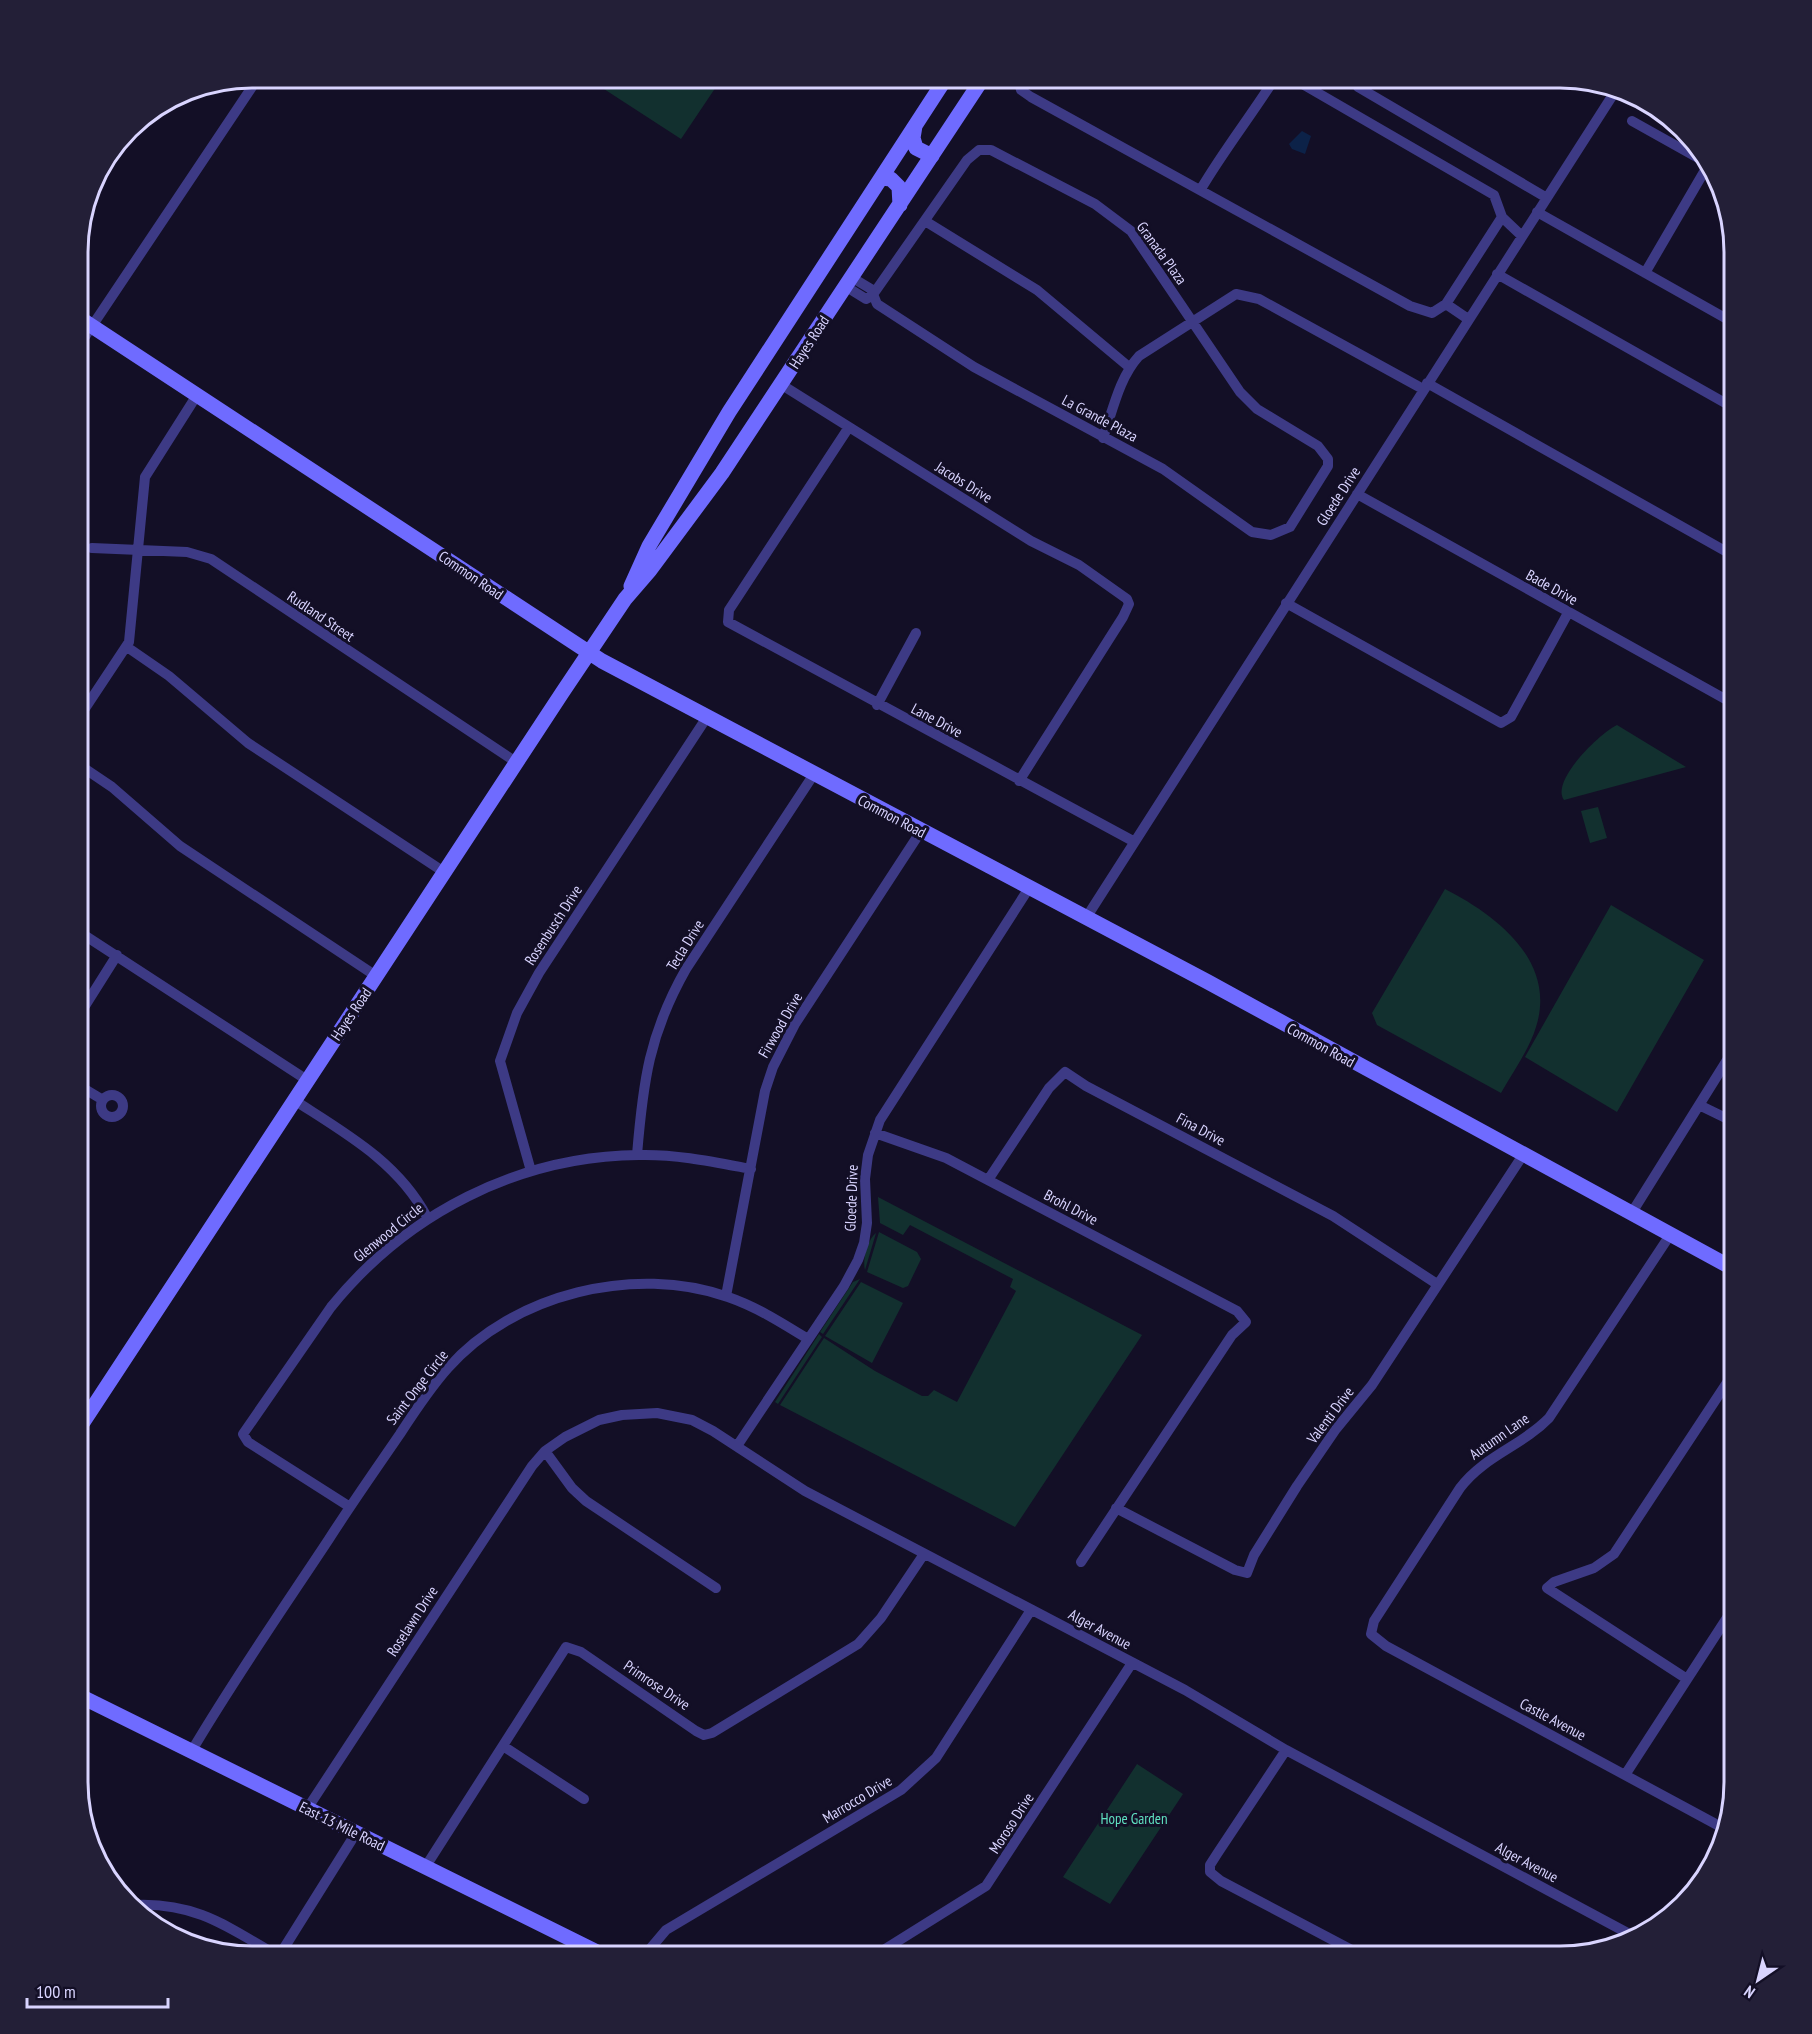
<svg xmlns="http://www.w3.org/2000/svg" width="1812" height="2034" font-family="'PT Sans Narrow',sans-serif">
	<style>
		.green { fill: #12302f }
		.water { fill: #0c2248 }
		.lines { fill: none; stroke-linecap: round; stroke-linejoin: round }
		.street { stroke: #3d3a85; stroke-width: 10 }
		.secondary { stroke: #6f6bff; stroke-width: 15 }
		.labels { text-anchor: middle; dominant-baseline: central; stroke-width: 6; stroke-linejoin: round; paint-order: stroke }
		.street-label { font-size: 15px; fill: #d9d4ff; stroke: #130f26 }
		.park-label { font-size: 15px; fill: #5fe0c0; stroke: #130f26 }
		.rim { fill: none; stroke: #d9d4ff; stroke-width: 3 }
	</style>
	<rect width="100%" height="100%" fill="#130f26"/>
	<path class="green" d="M587,78H722L681,139Z
		M1617,725L1686,767L1564,800C1550,781 1600,733 1617,725Z
		M1598,807L1607,838L1590,843L1581,811Z
		M1445,889C1496,915 1557,961 1536,1027C1529,1050 1513,1072 1501,1093L1377,1025L1372,1013Z
		M1611,905L1704,960L1617,1112L1525,1057Z
		M878,1197L1142,1335L1015,1527L780,1405L824,1338L875,1371L922,1396H928L934,1390L957,1402L1016,1291L1010,1287L1013,1279L910,1225L903,1235L880,1223Z
		M879,1232L917,1252L921,1259L908,1286L903,1288L867,1272Z
		M876,1233L865,1270C862,1260 868,1239 876,1233Z
		M860,1279L823,1334L820,1332L853,1282Z
		M861,1282L903,1303L872,1363L825,1336Z
		M819,1334L822,1337L778,1404L775,1402Z
		M1137,1764L1183,1794L1110,1904L1063,1877Z"/>
	<path class="water" d="M1302,131L1311,136L1305,154L1292,149L1289,144Z"/>
	<g class="lines">
		<path class="street" d="M1018,78L1021,90L1031,97L1410,306L1432,313L1446,304L1468,319
			M1292,78L1494,195L1502,217L1446,304
			M1358,87L1547,198
			M1632,121L1707,163
			M1201,189C1224,150 1251,116 1275,78
			M1537,212L1734,323
			M1502,217L1522,236
			M925,221L1037,290L1129,367
			M1645,273L1708,165
			M1497,274L1734,408
			M851,277L871,289L877,304L974,367L1163,469L1252,532L1271,535L1290,527L1328,466V459L1318,446L1257,409L1240,392L1131,231L1095,204L991,150H979L967,160L872,296
			M845,286L866,299L872,296
			M78,347L258,78
			M1427,383L1734,556
			M782,385L1031,541L1079,565L1127,599L1129,604L1123,617L1019,781
			M849,427L729,610L728,622L1133,841
			M1103,438C1113,410 1119,378 1139,356L1236,294L1259,299L1423,389
			M1357,494L1734,704
			M92,548L187,552L211,559L516,762
			M1286,603L1501,723L1511,717L1568,613
			M127,647L169,676L248,743L444,872
			M877,705L916,633
			M78,719L129,642L145,477L197,395
			M78,764L112,787L180,846L376,976
			M1086,918L1616,90
			M78,931L307,1080
			M78,1017L117,955
			M78,1085L103,1100
			M101 1106a11 11 0 1 1 22 0a11 11 0 1 1-22 0Z
			M294,1100C345,1133 398,1162 427,1217
			M1699,1105L1734,1122
			M875,1133L946,1158L1237,1311L1246,1322L1232,1335L1081,1562
			M637,1155C643,1082 649,1034 686,969L814,774
			M531,1171L500,1061L517,1013L539,973L707,717
			M988,1180L1049,1088L1065,1072L1086,1086L1333,1216L1437,1284
			M1631,1214L1734,1049
			M1670,1235L1549,1418C1522,1446 1484,1456 1460,1488L1374,1621L1371,1634L1386,1646L1723,1828
			M726,1296L765,1091L773,1067L795,1024L921,831
			M78,1400L92,1409
			M737,1446L844,1286L858,1260L864,1243L867,1223L865,1179L868,1155L880,1120L1029,888
			M545,1451L572,1488L586,1501L716,1588
			M350,1507L248,1442L243,1434L331,1307C406,1214 518,1156 639,1155C677,1154 714,1162 751,1169
			M1116,1508L1235,1570L1247,1573L1254,1555L1297,1486L1336,1429L1372,1385L1523,1155
			M1687,1679L1547,1588L1554,1582L1594,1568L1614,1554L1734,1372
			M503,1746L584,1799
			M1286,1750L1217,1854L1210,1865V1872L1221,1881L1363,1956
			M191,1752C234,1679 282,1610 329,1539C352,1503 376,1469 400,1434C415,1411 430,1388 448,1368C513,1294 635,1264 728,1297C757,1307 782,1323 808,1339
			M1625,1775L1734,1607
			M307,1809L532,1466L545,1451L565,1437L599,1420L622,1415L657,1413L692,1420L713,1431L805,1491L1185,1690L1286,1750L1635,1937
			M426,1866L566,1647L581,1652L696,1731L704,1735L712,1733L858,1644L881,1618L924,1554
			M134,1905C196,1902 228,1927 278,1956
			M279,1956L356,1833
			M644,1956L666,1930L901,1790L936,1758L1031,1610
			M874,1956L986,1886L1132,1663"/>
		<path class="secondary" d="M915,126L913,138L916,148L932,156
			M881,178L891,179L899,187L900,205
			M78,317L602,661L1208,982L1734,1269
			M631,586L649,546L729,412L946,78
			M78,1430L562,693L625,599L650,570L722,473L983,78
			M78,1695L605,1956"/>
	</g>
	<g class="labels">
		<g class="street-label">
			<text transform="translate(1162 253) rotate(54)">Granada Plaza</text>
			<text transform="translate(809 342) rotate(-57)">Hayes Road</text>
			<text transform="translate(1100 418) rotate(28)">La Grande Plaza</text>
			<text transform="translate(964 482) rotate(32)">Jacobs Drive</text>
			<text transform="translate(1338 496) rotate(-57)">Gloede Drive</text>
			<text transform="translate(471 575) rotate(34)">Common Road</text>
			<text transform="translate(1552 587) rotate(29)">Bade Drive</text>
			<text transform="translate(321 616) rotate(34)">Rudland Street</text>
			<text transform="translate(937 720) rotate(28)">Lane Drive</text>
			<text transform="translate(892 816) rotate(28)">Common Road</text>
			<text transform="translate(553 925) rotate(-57)">Rosenbusch Drive</text>
			<text transform="translate(685 945) rotate(-58)">Tecla Drive</text>
			<text transform="translate(351 1014) rotate(-56)">Hayes Road</text>
			<text transform="translate(780 1025) rotate(-60)">Firwood Drive</text>
			<text transform="translate(1321 1045) rotate(29)">Common Road</text>
			<text transform="translate(1201 1129) rotate(28)">Fina Drive</text>
			<text transform="translate(851 1198) rotate(-88)">Gloede Drive</text>
			<text transform="translate(1071 1207) rotate(28)">Brohl Drive</text>
			<text transform="translate(388 1232) rotate(-39)">Glenwood Circle</text>
			<text transform="translate(417 1387) rotate(-52)">Saint Onge Circle</text>
			<text transform="translate(1330 1415) rotate(-53)">Valenti Drive</text>
			<text transform="translate(1499 1436) rotate(-35)">Autumn Lane</text>
			<text transform="translate(412 1621) rotate(-57)">Roselawn Drive</text>
			<text transform="translate(1100 1629) rotate(28)">Alger Avenue</text>
			<text transform="translate(657 1685) rotate(34)">Primrose Drive</text>
			<text transform="translate(1553 1719) rotate(28)">Castle Avenue</text>
			<text transform="translate(857 1799) rotate(-31)">Marrocco Drive</text>
			<text transform="translate(1011 1823) rotate(-57)">Moroso Drive</text>
			<text transform="translate(342 1826) rotate(26)">East 13 Mile Road</text>
			<text transform="translate(1527 1862) rotate(28)">Alger Avenue</text>
		</g>
		<g class="park-label">
			<text x="1134" y="1818">Hope Garden</text>
		</g>
	</g>
	<path d="M0 0H1812V2034H0ZM252 88H1560A164 164 0 0 1 1724 252V1782A164 164 0 0 1 1560 1946H252A164 164 0 0 1 88 1782V252A164 164 0 0 1 252 88Z" fill="#231f37" fill-rule="evenodd"/>
	<path class="rim" d="M252 88H1560A164 164 0 0 1 1724 252V1782A164 164 0 0 1 1560 1946H252A164 164 0 0 1 88 1782V252A164 164 0 0 1 252 88Z"/>
	<g transform="translate(1758 1980) rotate(215)" stroke="#130f26" stroke-width="4.5" paint-order="stroke">
	<path d="M0-4.5L10 22L0 15L-10 22Z" fill="#d9d4ff"/>
	<text y="-9" font-size="16" font-weight="bold" text-anchor="middle" fill="#d9d4ff">N</text>
	</g>
	<path d="M27 1998v9h141v-9" fill="none" stroke="#d9d4ff" stroke-width="3"/>
	<text x="36" y="1998" font-size="18" fill="#d9d4ff" stroke="#130f26" stroke-width="4.5" paint-order="stroke">100 m</text>
</svg>
